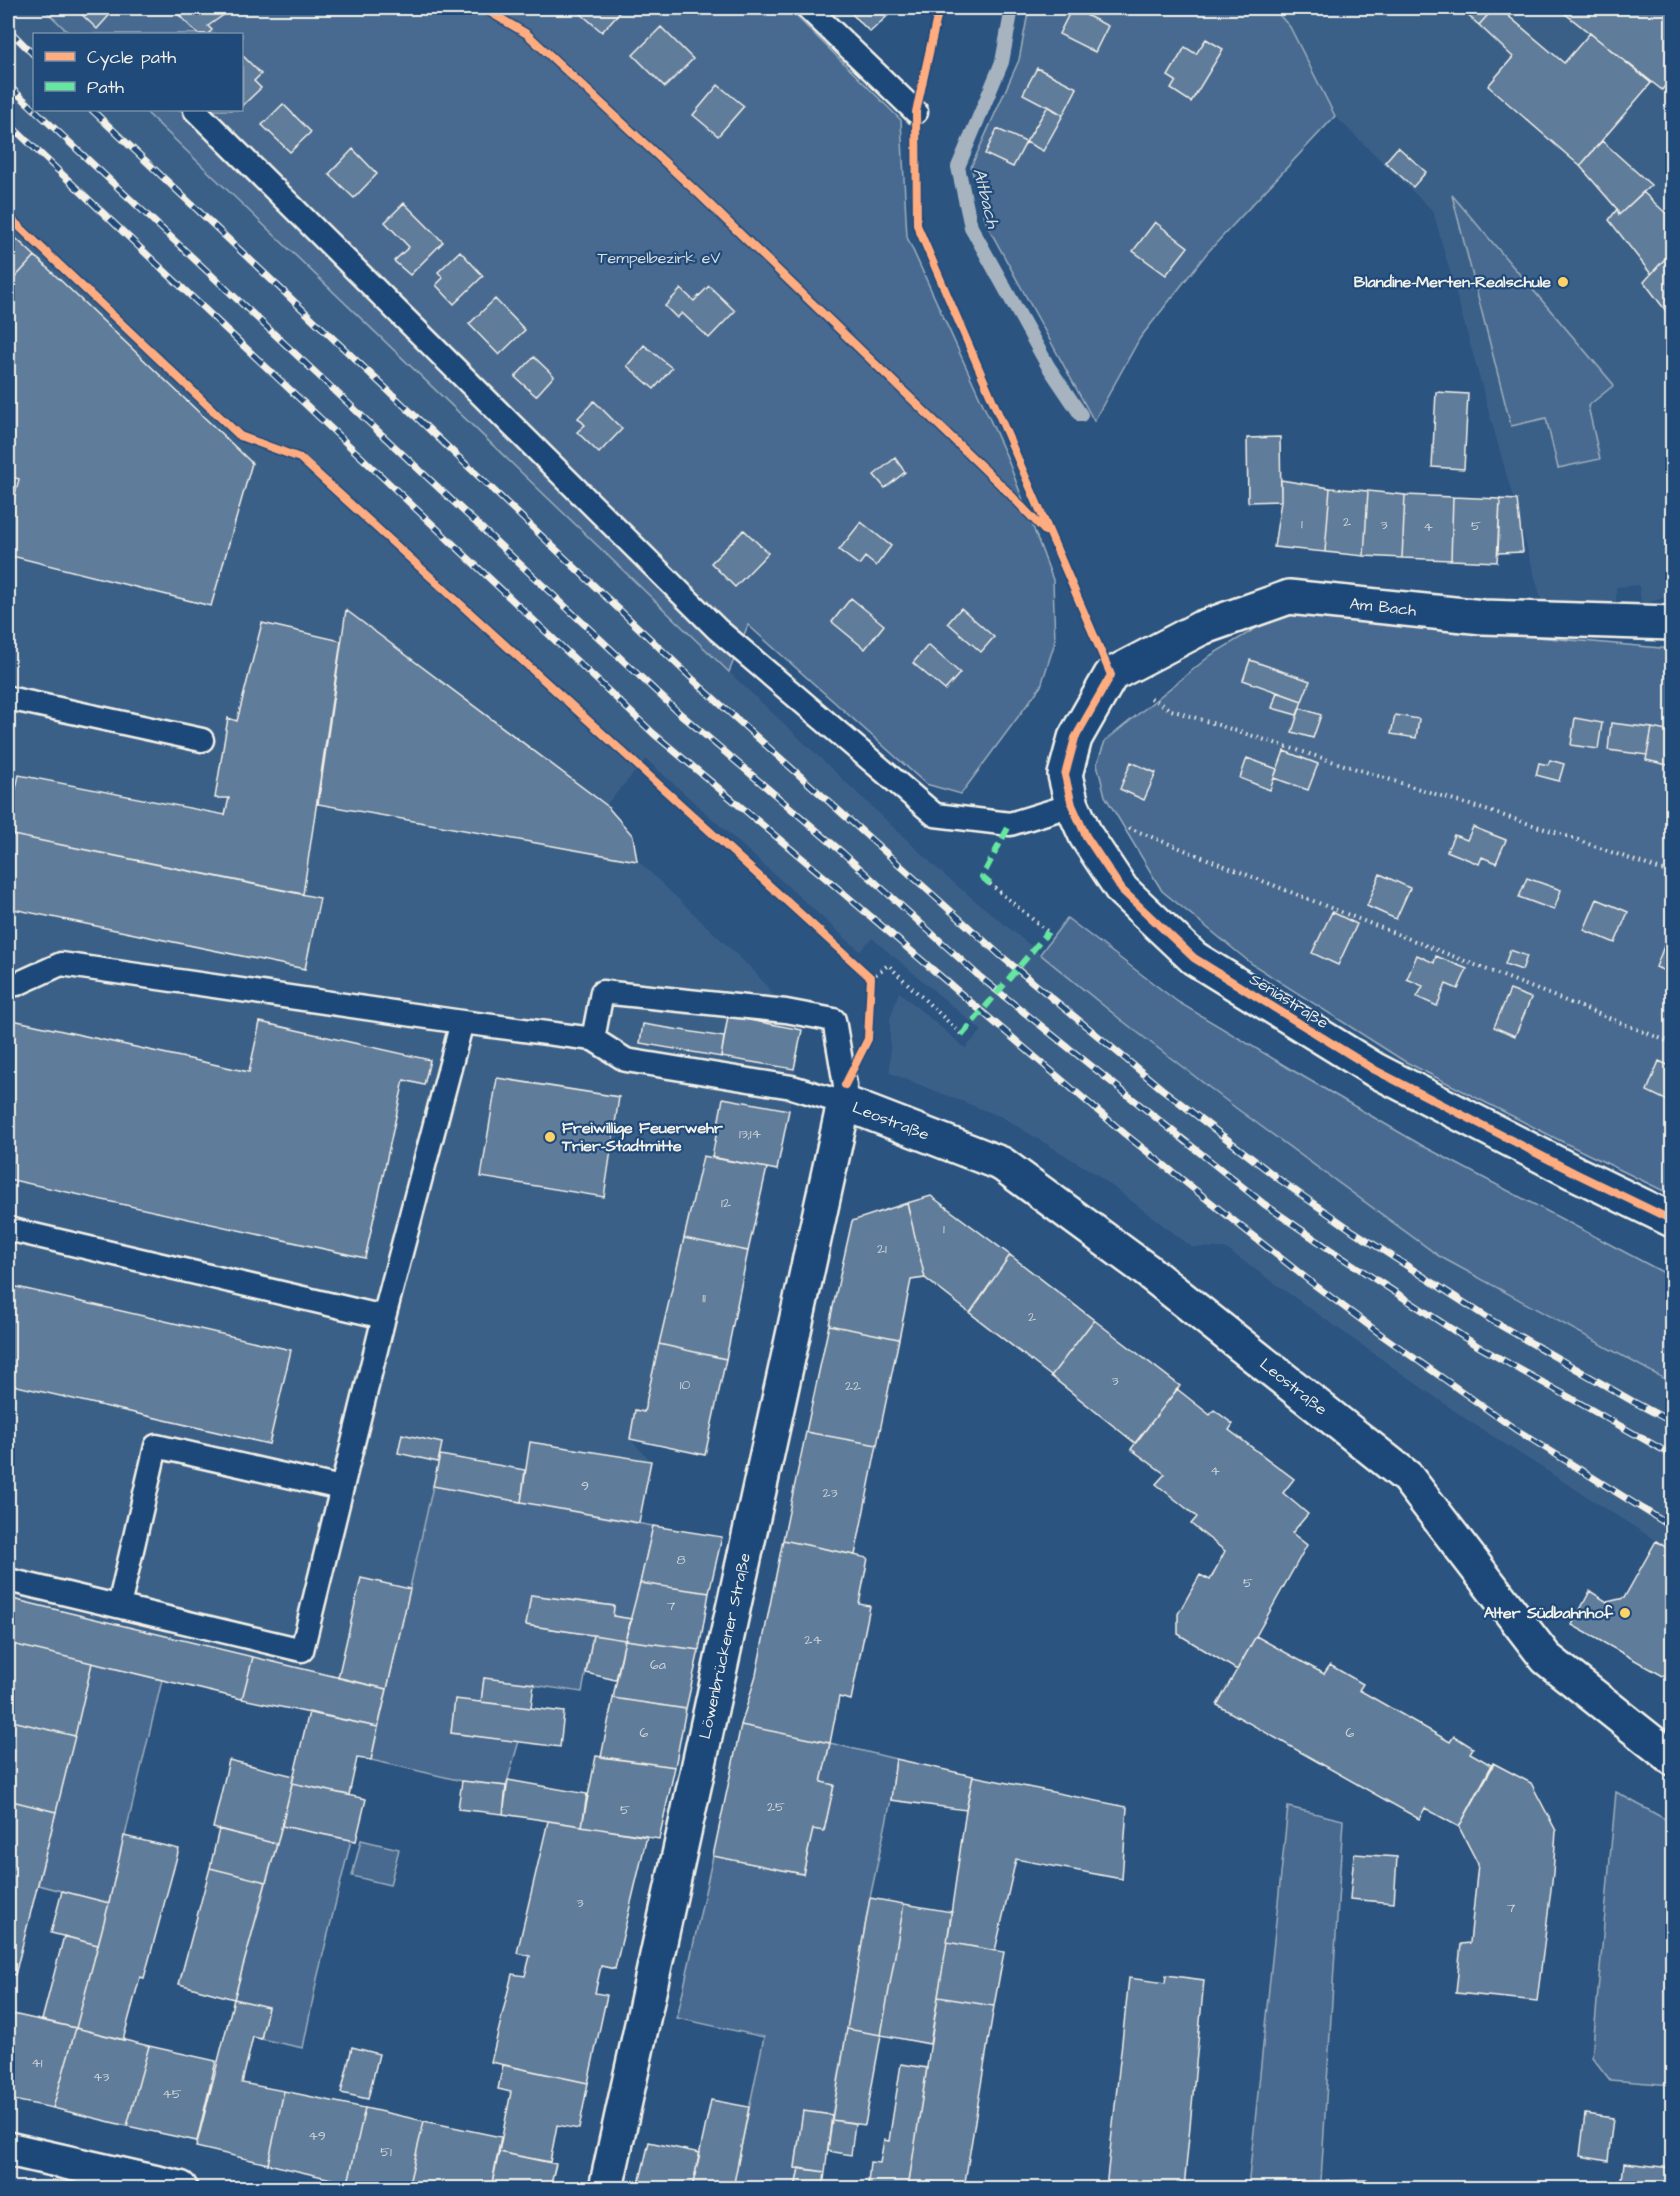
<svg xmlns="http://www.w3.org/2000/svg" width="1680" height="2196" font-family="'Architects Daughter',sans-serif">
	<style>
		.built { fill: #3b6088 }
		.green { fill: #496b90; stroke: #9eaebc; stroke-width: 1.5 }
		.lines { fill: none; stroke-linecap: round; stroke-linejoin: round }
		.stream { stroke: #a7b4c0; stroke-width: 14 }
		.building { fill: #5e7b9a; stroke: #f4f1e8; stroke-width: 1.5 }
		.lane-casing { stroke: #f4f1e8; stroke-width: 27 }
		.street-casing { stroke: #f4f1e8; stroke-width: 38 }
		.secondary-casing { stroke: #f4f1e8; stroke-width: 38 }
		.path { stroke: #f4f1e8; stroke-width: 4; stroke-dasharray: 1.5 4.5; stroke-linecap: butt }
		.lane { stroke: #1f4a7a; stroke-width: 22 }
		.street { stroke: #1f4a7a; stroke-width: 33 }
		.secondary { stroke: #1f4a7a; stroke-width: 33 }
		.rail-casing { stroke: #f4f1e8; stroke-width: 7 }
		.rail { stroke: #1f4a7a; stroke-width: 4.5; stroke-dasharray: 14; stroke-linecap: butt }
		.quiet { stroke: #66e7a1; stroke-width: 6; stroke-dasharray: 12 6; stroke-linecap: butt }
		.cycleway-casing { stroke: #1f4a7a; stroke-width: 11 }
		.cycleway { stroke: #ffac80; stroke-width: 8 }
		.poi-dot { fill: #ffd166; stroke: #1f4a7a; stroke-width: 2 }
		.labels { text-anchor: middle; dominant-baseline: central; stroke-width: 4.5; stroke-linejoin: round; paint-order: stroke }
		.number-label { font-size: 14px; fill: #ced4d4 }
		.park-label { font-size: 16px; fill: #dadddb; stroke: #1f4a7a }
		.poi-label { font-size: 16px; font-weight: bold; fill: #f4f1e8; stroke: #1f4a7a; text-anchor: end }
		.street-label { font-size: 16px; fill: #f4f1e8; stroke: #1f4a7a }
		.water-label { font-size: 18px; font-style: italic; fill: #dadddb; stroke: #1f4a7a }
	</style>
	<rect width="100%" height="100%" fill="#2c5481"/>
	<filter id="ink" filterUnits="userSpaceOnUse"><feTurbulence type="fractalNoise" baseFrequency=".0167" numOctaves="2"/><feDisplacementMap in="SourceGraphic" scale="12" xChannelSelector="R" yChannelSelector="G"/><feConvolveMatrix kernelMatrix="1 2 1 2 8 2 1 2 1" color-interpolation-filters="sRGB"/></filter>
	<g filter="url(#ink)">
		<path class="built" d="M8,8H43L70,34H34V110H144L729,672L944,875L1120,1019L1236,1108L1439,1256L1672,1383V1551L1466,1419L1225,1248L1192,1247L1096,1174L1002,1117L890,1073V1019L899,992L965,1048L982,1031L872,938L860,951L646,759L606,805L633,836L638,861L754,971L802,1030L789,1110L723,1098L712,1157L703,1156L644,1412L635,1411L630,1439L651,1461L530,1442L525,1470L440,1455L378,1727L242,1699L92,1663L15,1975L8,1989Z
			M1273,8H1672V595L1641,605L1639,585L1616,587V608L1542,602L1433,211L1335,116L1290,27Z"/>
		<path class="green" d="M43,8H788L901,120L907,237L1006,455L1053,580L1055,642L1041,686L961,794L926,784L748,625L729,672L144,110H242V34H70Z
			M1029,8H1273L1290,27L1335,116L1207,253L1140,338L1094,421L987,225L971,167L1019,60Z
			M1452,195L1614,385L1588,406L1600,459L1558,468L1546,418L1511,426Z
			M1280,614L1672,649V1195L1565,1143L1404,1061L1252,964L1162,891L1105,796L1097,764L1105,741L1211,655Z
			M1067,918L1178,1002L1292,1070L1423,1146L1672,1277V1383L1439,1256L1236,1108L1120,1019L1040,954Z
			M433,1486L653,1526L632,1619L613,1616L614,1606L531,1595L526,1625L593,1635L582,1692L484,1678L481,1702L455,1700L451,1733L519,1741L506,1786L462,1781L371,1760Z
			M92,1663L162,1680L109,1903L38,1885Z
			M830,1743L896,1759L891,1800L870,1898L832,2115L803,2111L795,2167L799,2168L795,2188H743L733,2186L764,2037L677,2018L713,1856L803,1874L813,1829L824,1831L834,1785L821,1782Z
			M1616,1792L1672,1823V2085L1610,2080L1592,2057Z
			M1288,1807L1343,1820L1321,2181L1293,2182V2188H1248Z
			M282,1826L351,1840L317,1979L303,2048L261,2039L268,2007L234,1999Z
			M361,1840L399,1849L390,1885L352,1876Z"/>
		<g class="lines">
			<path class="stream" d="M1012,8L1002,62L958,167L971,227L1048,366L1081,415"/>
		</g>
		<path class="building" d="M75,8H112L114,10L97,29Z
			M179,8H218L225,14L208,26L212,30L208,34H198L175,11Z
			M585,8H623L602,32L580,13Z
			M846,8H896L870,32Z
			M1072,8H1088L1086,15L1108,26L1095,52L1059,34Z
			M1459,8H1494L1479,25Z
			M1494,8H1499L1564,63L1590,33L1651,83L1580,166L1488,86L1513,57L1479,25Z
			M1566,8H1672V76L1662,90L1563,12Z
			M661,27L693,59L665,87L633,55Z
			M1206,39L1223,49L1191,102L1171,89L1176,81L1168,76L1185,47L1196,54Z
			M242,55L261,74L254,81L261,88L242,106Z
			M1037,68L1077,88L1063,115L1023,94Z
			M718,85L744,106L718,136L693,115Z
			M283,104L311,132L290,152L262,125Z
			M1048,106L1063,115L1043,151L1026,142Z
			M997,129L1026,142L1013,167L985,154Z
			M1602,141L1651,185L1619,215L1617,209L1580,166Z
			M1398,147L1426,172L1413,187L1385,162Z
			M353,149L377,174L354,198L329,174Z
			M1643,192L1672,219V251L1651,274L1609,220L1617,209L1619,215Z
			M404,203L443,242L410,275L394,261L409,247L385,222Z
			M1155,222L1188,247L1166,275L1133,251Z
			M8,231L35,256L8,285Z
			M460,251L483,276L454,304L436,285L443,278L438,272Z
			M1672,251V319L1644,282Z
			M35,256L252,463L211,606L8,555V522L19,479L8,476V285Z
			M709,286L735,311L709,338L682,313L677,318L665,306L681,289L694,301Z
			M495,299L525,330L499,355L469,324Z
			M644,345L672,368L654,389L627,366Z
			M534,357L554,376L536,396L515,377Z
			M1436,392L1468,394L1464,469L1432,467Z
			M594,401L622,429L599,453L577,432L585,425L578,418Z
			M1280,437L1281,501L1248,502L1247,438Z
			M895,458L905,472L885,488L874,475Z
			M1281,480L1330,488L1325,552L1274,547L1281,501Z
			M1330,488L1368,491L1364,556L1325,552Z
			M1368,491L1405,495L1402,558L1364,556Z
			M1405,495L1453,497L1451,560L1402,558Z
			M1453,497L1500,499L1497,562L1451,560Z
			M1500,499L1517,500L1523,552L1498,553Z
			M8,500L13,501L8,522Z
			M861,522L891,546L876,566L865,557L859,565L839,550Z
			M744,530L768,553L735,587L711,563Z
			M851,598L884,625L865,649L832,622Z
			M961,608L994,637L981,652L948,623Z
			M346,610L606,805L633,836L637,861L318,804Z
			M262,623L341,641L303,894L8,834V823L19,775L225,815L229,798H215L228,718L237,721Z
			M928,645L960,673L945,690L913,663Z
			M1250,660L1310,681L1302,701L1243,680Z
			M1277,692L1302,701L1297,715L1272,708Z
			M1300,708L1321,715L1313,738L1292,732Z
			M1395,715L1419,719L1416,738L1391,734Z
			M1575,718L1602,723L1598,749L1571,745Z
			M1611,723L1652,728L1647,755L1608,750Z
			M1652,728L1672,732V766L1646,760Z
			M1284,751L1318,764L1308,790L1274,778Z
			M1247,758L1277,769L1270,790L1240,778Z
			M1550,760L1564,764L1559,781L1536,775L1539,763L1548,765Z
			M1131,762L1156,773L1144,800L1120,789Z
			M1473,827L1506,840L1496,863L1482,857L1479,864L1447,851L1454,835L1467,840Z
			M8,834L320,898L305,969L8,908Z
			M1380,874L1410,888L1396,919L1367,906Z
			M1527,878L1561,890L1554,910L1519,897Z
			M1597,899L1628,912L1615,943L1584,930Z
			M1332,912L1357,924L1338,965L1312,953Z
			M1671,928L1672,929V974L1656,967Z
			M1510,950L1527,956L1522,970L1505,964Z
			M1417,955L1434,963L1436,956L1467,969L1458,989L1446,984L1437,1006L1417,997L1423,986L1407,979Z
			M1510,990L1531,998L1515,1036L1494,1027Z
			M728,1016L802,1030L794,1069L721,1057Z
			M8,1019L249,1072L260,1022L430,1060L424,1085L404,1080L365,1258L8,1179Z
			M643,1024L724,1037L721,1057L640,1043Z
			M1659,1061L1672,1067V1103L1647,1091Z
			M497,1078L619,1097L604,1197L481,1177Z
			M723,1098L789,1110L777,1170L712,1157Z
			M703,1156L767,1168L748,1251L684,1238Z
			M931,1196L1010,1255L970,1313L925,1278L907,1203Z
			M907,1203L925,1278L911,1280L899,1339L829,1325L852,1221Z
			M684,1238L748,1251L726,1359L659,1344Z
			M1010,1255L1094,1320L1051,1376L970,1313Z
			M8,1285L291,1350L269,1444L8,1384Z
			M1094,1320L1180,1386L1135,1443L1051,1376Z
			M829,1325L899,1339L877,1445L806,1432Z
			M659,1344L726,1359L705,1455L630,1439L635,1410L644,1412Z
			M1177,1389L1210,1415L1214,1410L1233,1424L1229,1430L1294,1479L1283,1493L1308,1514L1292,1533L1307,1545L1237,1670L1178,1634V1614L1200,1575L1210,1580L1225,1551L1191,1524L1197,1517L1156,1484L1165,1474L1131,1449Z
			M806,1432L877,1445L855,1555L783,1540Z
			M402,1434L442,1443L438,1462L398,1453Z
			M530,1442L651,1461L639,1523L521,1502Z
			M440,1455L525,1470L521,1502L433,1486Z
			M653,1526L722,1537L709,1593L640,1583Z
			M783,1540L868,1558L859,1604L870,1606L851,1700L839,1697L830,1743L741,1725L756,1675Z
			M1656,1541L1672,1551V1681L1572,1625L1590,1591L1607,1602L1624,1598Z
			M361,1578L410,1589L387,1689L338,1678Z
			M640,1583L709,1593L699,1650L625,1640Z
			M531,1595L614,1606L613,1616L632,1619L625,1640L526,1625Z
			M8,1598L253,1657L242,1699L8,1643Z
			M593,1635L625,1640L616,1680L586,1673Z
			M1256,1636L1324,1674L1330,1665L1363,1684L1359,1690L1450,1742L1454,1736L1473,1748L1470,1753L1493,1766L1459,1827L1425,1808L1419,1819L1217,1705Z
			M625,1640L699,1650L686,1709L613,1698Z
			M8,1643L92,1663L75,1736L8,1720Z
			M253,1657L387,1689L378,1727L242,1699Z
			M484,1678L534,1684L531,1708L481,1702Z
			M613,1698L686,1709L675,1767L601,1757Z
			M455,1699L564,1712L560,1747L451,1733Z
			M309,1712L378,1727L371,1760L357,1758L349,1795L292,1783Z
			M8,1720L75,1736L56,1812L8,1800Z
			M741,1725L830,1743L821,1782L834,1785L824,1831L813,1829L803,1874L713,1856Z
			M596,1756L675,1767L659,1839L582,1826Z
			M896,1759L973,1776L966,1810L891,1800Z
			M229,1760L294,1776L277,1844L213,1828Z
			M1493,1763L1531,1783L1556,1831L1553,1873L1537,2001L1456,1993L1461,1944L1470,1943L1478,1864L1459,1827Z
			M973,1776L1127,1807L1122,1879L1016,1859L995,1951L947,1942L966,1810Z
			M508,1780L587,1794L582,1826L503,1814Z
			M462,1781L506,1786L503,1814L458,1809Z
			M292,1783L366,1799L356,1841L282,1826Z
			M12,1801L56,1812L15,1975L8,1973V1818Z
			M548,1821L647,1836L615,1969L601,1966L595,1993L607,1995L588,2083L491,2062L512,1974L525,1976L530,1956L517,1953Z
			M219,1829L277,1844L266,1882L210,1868Z
			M124,1836L179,1849L144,1978L140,1977L123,2040L76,2028L109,1903Z
			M1354,1854L1397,1857L1394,1903L1350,1899Z
			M210,1868L266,1882L234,1999L179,1984Z
			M62,1891L109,1903L98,1945L51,1933Z
			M870,1898L904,1904L881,2035L847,2029Z
			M904,1904L952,1912L930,2044L881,2035Z
			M64,1936L98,1945L76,2028L42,2020Z
			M947,1942L1004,1952L994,2006L938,1997Z
			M1166,1975L1204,1980L1184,2188H1106L1129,1978L1165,1983Z
			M938,1997L994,2006L964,2188H908Z
			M234,1999L268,2007L261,2039L253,2037L242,2083L284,2091L268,2164L196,2147Z
			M8,2013L76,2028L53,2108L8,2099Z
			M76,2028L149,2046L127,2126L53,2108Z
			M847,2029L881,2035L865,2125L832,2120Z
			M149,2046L216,2061L197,2141L127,2126Z
			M352,2047L379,2054L368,2099L341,2093Z
			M901,2064L927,2068L908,2188H875L876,2186L868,2184L870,2162L880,2163L884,2140L889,2141Z
			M503,2065L588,2083L579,2129L557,2125L550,2162L499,2152L511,2092L498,2089Z
			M284,2091L365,2108L348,2183L268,2164Z
			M711,2100L749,2107L733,2188H692Z
			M365,2108L424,2121L408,2188H375L348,2183Z
			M803,2111L832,2115L825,2172L795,2168Z
			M1585,2114L1613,2118L1608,2161L1580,2156Z
			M832,2120L855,2123L851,2155L828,2151Z
			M424,2121L501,2137L491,2188H408Z
			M649,2142L700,2153L692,2188H638Z
			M499,2152L556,2164L550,2188H491Z
			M1624,2163L1672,2168V2188H1621Z
			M799,2168L825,2172L823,2188H795Z
			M1368,2180V2188H1328V2181Z
			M1328,2181V2188H1293V2182Z"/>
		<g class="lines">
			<defs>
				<path id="lane" d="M808,8L916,112
					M195,110L717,629L935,815L1010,824L1072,805
					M8,698L202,740
					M8,982L17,984L61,964L462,1022L593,1039L626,1060L792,1087L844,1103L845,1085L834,1020L786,1011L602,992L593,1039
					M8,1229L384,1317L462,1022
					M8,1580L302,1650L384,1317
					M119,1606L156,1446L341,1488"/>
				<g id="street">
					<path d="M1672,623L1483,617L1289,597L1201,628L1111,675L1075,738L1065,775L1072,805L1086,836L1122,890L1194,958L1375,1070L1575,1173L1672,1220"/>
					<path id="s1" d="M606,2188L844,1103L1002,1164L1145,1269L1407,1477L1546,1658L1672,1758"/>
				</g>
				<path id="secondary" d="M8,2149L180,2188"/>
			</defs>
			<use href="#lane" class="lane-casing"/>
			<use href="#street" class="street-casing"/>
			<use href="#secondary" class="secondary-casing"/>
			<path class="path" d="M1151,698L1171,710L1558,833L1672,874
				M1129,828L1672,1043
				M990,884L1048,932
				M871,978L888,965L962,1035"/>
			<use href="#lane" class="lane"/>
			<use href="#street" class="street"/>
			<use href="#secondary" class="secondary"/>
			<defs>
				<path id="rail" d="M8,29L34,55
					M8,85L34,109
					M35,110L677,711L843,853L980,977L1264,1204L1335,1253L1476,1345L1672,1455
					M92,110L701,687L1000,955L1162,1089L1280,1180L1353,1231L1491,1320L1634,1402L1672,1422
					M8,123L654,734L828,880L1125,1134L1312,1283L1383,1336L1515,1429L1672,1527"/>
			</defs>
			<use href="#rail" class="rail-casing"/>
			<use href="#rail" class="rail"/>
			<path class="quiet" d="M990,884L982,877L1010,824
				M962,1035L1048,932"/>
			<defs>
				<path id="cycleway" d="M483,8L527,34L701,196L1007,491L1045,531
					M939,8L916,112L917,225L1111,675L1075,738L1065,775L1072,805L1086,836L1122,890L1194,958L1375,1070L1575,1173L1672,1220
					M8,216L240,436L300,458L871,978L868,1039L845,1085"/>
			</defs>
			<use href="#cycleway" class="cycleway-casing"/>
			<use href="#cycleway" class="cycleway"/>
		</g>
	</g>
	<g class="poi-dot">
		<circle cx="1563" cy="282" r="6"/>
		<circle cx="550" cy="1137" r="6"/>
		<circle cx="1625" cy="1613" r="6"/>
	</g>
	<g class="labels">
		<g class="number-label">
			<text x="1347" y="522">2</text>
			<text x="1302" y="524">1</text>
			<text x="1384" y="525">3</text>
			<text x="1476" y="526">5</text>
			<text x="1428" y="527">4</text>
			<text x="750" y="1134">13;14</text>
			<text x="726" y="1203">12</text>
			<text x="944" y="1229">1</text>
			<text x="882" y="1249">21</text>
			<text x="704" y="1298">11</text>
			<text x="1032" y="1317">2</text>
			<text x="1115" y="1381">3</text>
			<text x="685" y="1385">10</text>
			<text x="853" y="1386">22</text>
			<text x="1215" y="1471">4</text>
			<text x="585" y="1486">9</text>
			<text x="830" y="1493">23</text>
			<text x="681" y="1560">8</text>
			<text x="1248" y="1583">5</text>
			<text x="671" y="1606">7</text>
			<text x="813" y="1640">24</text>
			<text x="658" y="1665">6a</text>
			<text x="644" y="1733">6</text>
			<text x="1350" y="1733">6</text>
			<text x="776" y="1807">25</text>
			<text x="625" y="1810">5</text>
			<text x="580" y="1903">3</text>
			<text x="1511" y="1908">7</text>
			<text x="37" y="2063">41</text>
			<text x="101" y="2077">43</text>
			<text x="172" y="2094">45</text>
			<text x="317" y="2136">49</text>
			<text x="386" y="2152">51</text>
		</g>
		<g class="park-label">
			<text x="659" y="258">Tempelbezirk eV</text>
		</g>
		<g class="poi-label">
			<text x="1551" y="282">Blandine-Merten-Realschule</text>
			<text x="562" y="1128" text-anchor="start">Freiwillige Feuerwehr<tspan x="562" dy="18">Trier-Stadtmitte</tspan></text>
			<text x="1613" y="1613">Alter Südbahnhof</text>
		</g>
		<g class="street-label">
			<text transform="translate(1383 607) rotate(6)">Am Bach</text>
			<text transform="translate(1289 1001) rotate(32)">Seniastraße</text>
			<text stroke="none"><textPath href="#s1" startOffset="1161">Leostraße</textPath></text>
			<text stroke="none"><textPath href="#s1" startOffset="1647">Leostraße</textPath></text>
			<text stroke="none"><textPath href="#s1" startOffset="555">Löwenbrückener Straße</textPath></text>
		</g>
		<g class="water-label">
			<text transform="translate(986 198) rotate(76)">Altbach</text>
		</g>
	</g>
	<rect width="1680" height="2196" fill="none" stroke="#1f4a7a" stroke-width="30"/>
	<rect x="15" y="15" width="1650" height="2166" fill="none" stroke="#f4f1e8" stroke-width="2" filter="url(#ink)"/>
	<rect x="33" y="33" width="210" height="78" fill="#1f4a7a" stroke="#748da6" stroke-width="1.5"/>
	<rect x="45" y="52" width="30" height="9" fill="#ffac80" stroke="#748da6" stroke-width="1.5"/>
	<text x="87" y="63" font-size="18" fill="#f4f1e8">Cycle path</text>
	<rect x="45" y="82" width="30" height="9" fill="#66e7a1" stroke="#748da6" stroke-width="1.5"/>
	<text x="87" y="93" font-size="18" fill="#f4f1e8">Path</text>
</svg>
